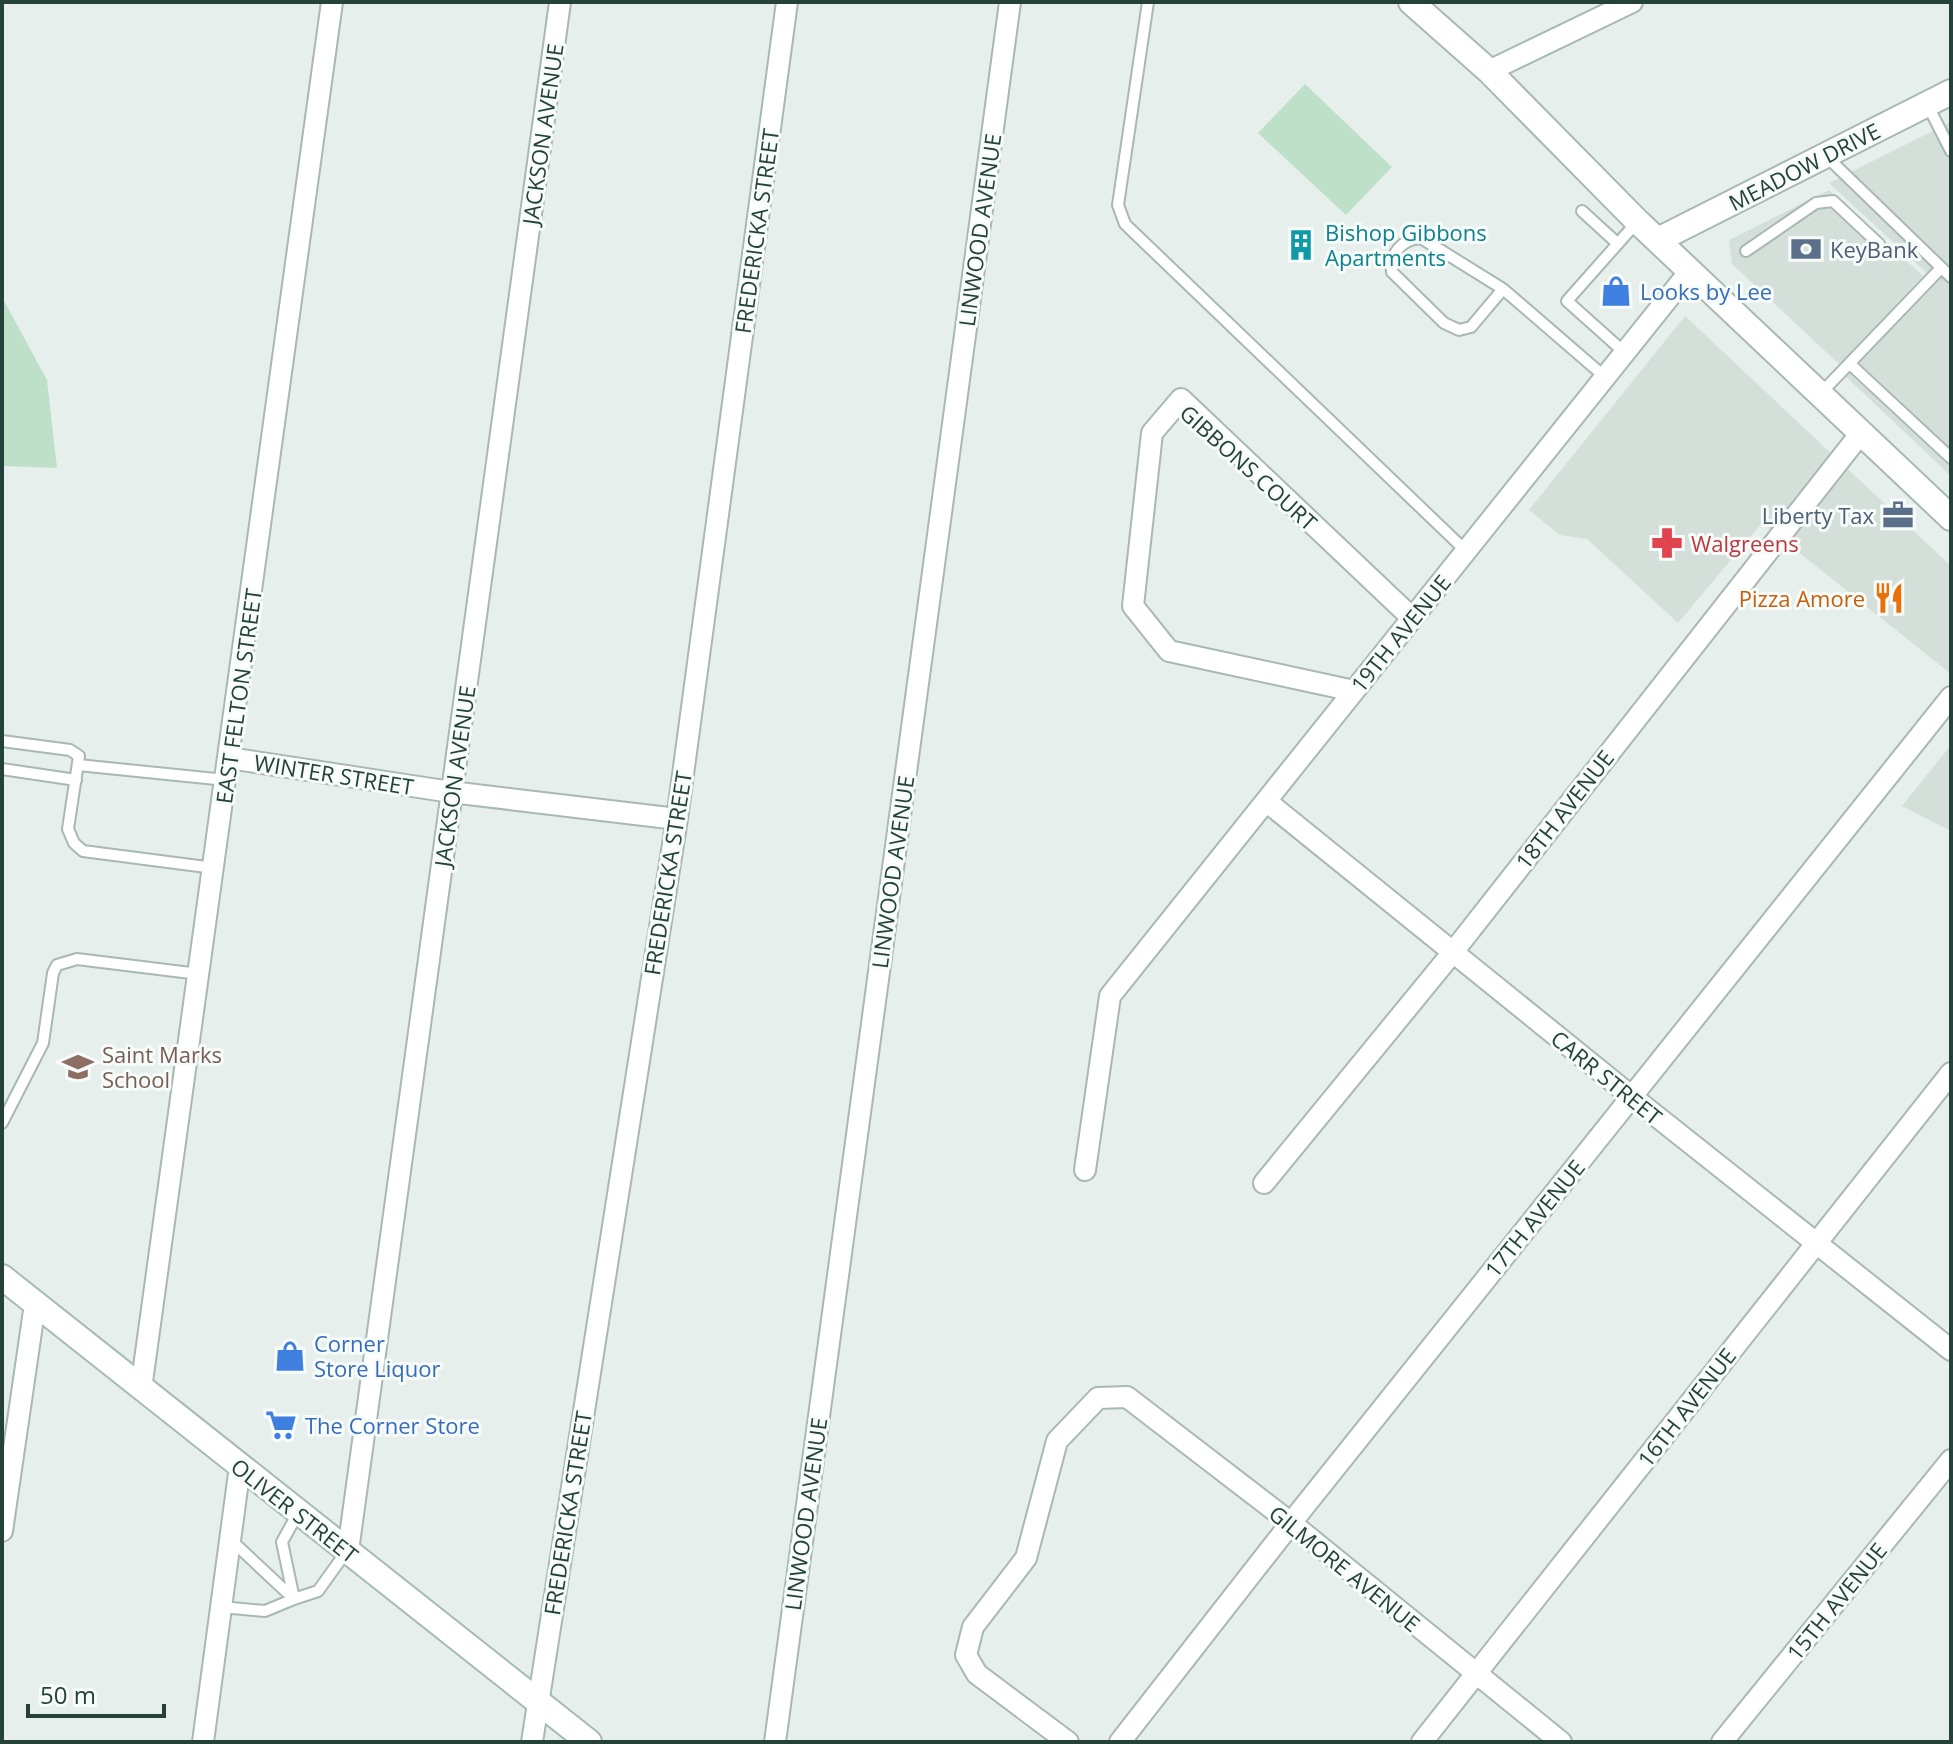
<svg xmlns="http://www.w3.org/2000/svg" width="1953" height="1744" font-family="'Open Sans',sans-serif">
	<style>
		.built { fill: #d4dfda }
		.green { fill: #bfe0c8 }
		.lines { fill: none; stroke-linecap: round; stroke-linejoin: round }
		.service-casing { stroke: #a8b8b2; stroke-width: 14 }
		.minor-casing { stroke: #a8b8b2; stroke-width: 24 }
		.tertiary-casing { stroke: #a8b8b2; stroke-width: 28 }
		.secondary-casing { stroke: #a4bbb3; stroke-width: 28 }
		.service { stroke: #fff; stroke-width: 10 }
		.minor { stroke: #fff; stroke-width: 20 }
		.tertiary { stroke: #fff; stroke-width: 24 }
		.secondary { stroke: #fff; stroke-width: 24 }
		.labels { text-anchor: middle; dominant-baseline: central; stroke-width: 6; stroke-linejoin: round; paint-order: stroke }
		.street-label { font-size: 22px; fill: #24423a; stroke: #f7fbf9 }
		.culture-label { font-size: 22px; fill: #0d838f; stroke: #f7fbf9; text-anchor: start }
		.service-label { font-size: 22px; fill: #4e5e75; stroke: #f7fbf9; text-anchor: start }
		.shop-label { font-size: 22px; fill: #366cbe; stroke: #f7fbf9; text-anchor: start }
		.health-label { font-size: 22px; fill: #be3a42; stroke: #f7fbf9; text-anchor: start }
		.food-label { font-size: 22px; fill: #c56008; stroke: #f7fbf9; text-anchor: end }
		.education-label { font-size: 22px; fill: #785e54; stroke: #f7fbf9; text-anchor: start }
	</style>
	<rect width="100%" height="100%" fill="#e6efeb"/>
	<path class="built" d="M1951,122V476L1840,371L1930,276L1829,183Z
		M1829,190L1923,276L1841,366L1732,264L1729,240Z
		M1685,316L1951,566V674L1762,523L1678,623L1587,539L1560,535L1529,510Z
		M1951,745V831L1902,806Z"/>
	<path class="green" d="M1305,84L1392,167L1346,215L1258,133Z
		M2,297L47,380L57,468L2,466Z"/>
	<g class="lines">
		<defs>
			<path id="service" d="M1148,2L1118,205L1125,224L1466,551
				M1928,106L1951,151
				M1827,157L1951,277
				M1582,211L1617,243
				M1746,251L1816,203L1833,201L1879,244
				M1503,289L1471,327L1459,330L1444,323L1392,272C1390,253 1402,239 1421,238L1503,289L1605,377
				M1624,352L1567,301L1637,222
				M1850,364L1951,458
				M1821,393L1941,268
				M2,741L70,750L79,756L68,829L74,843L83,851L214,868
				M78,765L226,780
				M2,769L76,780
				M2,1123L43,1043L53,973L57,965L77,959L199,974
				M231,1540L294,1599L318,1591L346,1552
				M221,1607L265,1611L294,1599L282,1542L298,1513"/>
			<path id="minor" d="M1489,71L1632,2
				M1354,691L1169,651L1133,606L1152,433L1181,399L1412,618
				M229,758L451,792L677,819
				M1266,801L1631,1096L1951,1350
				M1085,1170L1110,996L1690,271
				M1264,1183L1453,952L1861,433
				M141,1389L332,2
				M2,1531L35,1304
				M348,1551L560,2
				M203,1742L240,1466
				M532,1742L677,819L787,2
				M775,1742L1010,2
				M1068,1742L977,1674L966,1655L973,1627L1026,1558L1057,1441L1098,1398L1127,1397L1291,1523L1561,1742
				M1120,1742L1291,1523L1951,697
				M1422,1742L1951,1073
				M1722,1742L1951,1460"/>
			<path id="tertiary" d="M1411,2L1489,71L1637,221L1951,518
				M1658,240L1951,92"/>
			<path id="secondary" d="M2,1277L589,1742"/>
		</defs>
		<use href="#service" class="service-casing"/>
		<use href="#minor" class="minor-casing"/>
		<use href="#tertiary" class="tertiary-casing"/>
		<use href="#secondary" class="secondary-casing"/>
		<use href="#service" class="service"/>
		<use href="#minor" class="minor"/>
		<use href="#tertiary" class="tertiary"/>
		<use href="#secondary" class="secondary"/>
	</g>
	<defs>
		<symbol id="building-bare" viewBox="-9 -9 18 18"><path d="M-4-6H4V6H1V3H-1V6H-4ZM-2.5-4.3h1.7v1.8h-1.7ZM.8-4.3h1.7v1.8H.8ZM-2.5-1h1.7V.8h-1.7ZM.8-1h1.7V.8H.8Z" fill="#0f9aa8" stroke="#f7fbf9" stroke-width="2.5" paint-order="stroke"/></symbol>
		<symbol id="bank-bare" viewBox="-9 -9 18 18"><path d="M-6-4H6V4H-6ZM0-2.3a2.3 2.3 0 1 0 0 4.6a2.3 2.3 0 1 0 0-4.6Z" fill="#5c6f8a" stroke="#f7fbf9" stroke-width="2.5" paint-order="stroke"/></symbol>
		<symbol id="shop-bare" viewBox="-9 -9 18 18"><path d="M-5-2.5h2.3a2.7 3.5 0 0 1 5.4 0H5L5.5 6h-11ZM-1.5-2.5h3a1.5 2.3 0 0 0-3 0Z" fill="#3f7fe0" stroke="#f7fbf9" stroke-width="2.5" paint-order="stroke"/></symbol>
		<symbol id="office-bare" viewBox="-9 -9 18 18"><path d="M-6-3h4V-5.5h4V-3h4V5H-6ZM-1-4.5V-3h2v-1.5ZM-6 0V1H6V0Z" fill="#5c6f8a" stroke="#f7fbf9" stroke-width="2.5" paint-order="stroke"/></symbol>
		<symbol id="pharmacy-bare" viewBox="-9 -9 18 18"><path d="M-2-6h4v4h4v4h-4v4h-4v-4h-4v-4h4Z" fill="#e0444e" stroke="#f7fbf9" stroke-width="2.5" paint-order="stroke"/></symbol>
		<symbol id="restaurant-bare" viewBox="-9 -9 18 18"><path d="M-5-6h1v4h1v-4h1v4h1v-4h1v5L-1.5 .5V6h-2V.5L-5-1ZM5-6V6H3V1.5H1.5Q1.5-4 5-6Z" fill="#e8710a" stroke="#f7fbf9" stroke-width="2.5" paint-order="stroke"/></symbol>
		<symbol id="school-bare" viewBox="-9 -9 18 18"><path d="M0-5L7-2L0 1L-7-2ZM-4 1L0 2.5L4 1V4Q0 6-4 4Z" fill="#8d6e63" stroke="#f7fbf9" stroke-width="2.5" paint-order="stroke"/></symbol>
		<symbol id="supermarket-bare" viewBox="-9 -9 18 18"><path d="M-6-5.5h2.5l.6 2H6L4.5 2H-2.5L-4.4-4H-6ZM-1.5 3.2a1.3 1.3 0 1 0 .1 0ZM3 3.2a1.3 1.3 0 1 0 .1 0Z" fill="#3f7fe0" stroke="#f7fbf9" stroke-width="2.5" paint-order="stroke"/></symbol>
	</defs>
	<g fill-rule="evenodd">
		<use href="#building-bare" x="1279" y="223" width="44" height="44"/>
		<use href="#bank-bare" x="1784" y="227" width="44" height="44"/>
		<use href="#shop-bare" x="1594" y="269" width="44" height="44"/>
		<use href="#office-bare" x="1876" y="493" width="44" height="44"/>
		<use href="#pharmacy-bare" x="1645" y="521" width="44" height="44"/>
		<use href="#restaurant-bare" x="1867" y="576" width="44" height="44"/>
		<use href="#school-bare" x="56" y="1045" width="44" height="44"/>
		<use href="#shop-bare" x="268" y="1334" width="44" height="44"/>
		<use href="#supermarket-bare" x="259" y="1403" width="44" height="44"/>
	</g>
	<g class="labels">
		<g class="street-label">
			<text transform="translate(542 134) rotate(-82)">JACKSON AVENUE</text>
			<text transform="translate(1804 166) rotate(-27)">MEADOW DRIVE</text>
			<text transform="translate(979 230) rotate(-82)">LINWOOD AVENUE</text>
			<text transform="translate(756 231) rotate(-82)">FREDERICKA STREET</text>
			<text transform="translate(1249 467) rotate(42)">GIBBONS COURT</text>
			<text transform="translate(1400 633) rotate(-51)">19TH AVENUE</text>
			<text transform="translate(238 696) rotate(-82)">EAST FELTON STREET</text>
			<text transform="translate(334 774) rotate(9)">WINTER STREET</text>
			<text transform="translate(454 776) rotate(-82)">JACKSON AVENUE</text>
			<text transform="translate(1564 809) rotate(-52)">18TH AVENUE</text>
			<text transform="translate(892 872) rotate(-82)">LINWOOD AVENUE</text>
			<text transform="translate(667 873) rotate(-81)">FREDERICKA STREET</text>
			<text transform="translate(1607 1077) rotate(39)">CARR STREET</text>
			<text transform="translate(1534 1218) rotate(-51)">17TH AVENUE</text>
			<text transform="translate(1686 1407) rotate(-52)">16TH AVENUE</text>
			<text transform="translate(295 1510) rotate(38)">OLIVER STREET</text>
			<text transform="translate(567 1513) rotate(-81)">FREDERICKA STREET</text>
			<text transform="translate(805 1514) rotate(-82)">LINWOOD AVENUE</text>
			<text transform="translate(1345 1568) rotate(39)">GILMORE AVENUE</text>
			<text transform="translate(1836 1601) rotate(-51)">15TH AVENUE</text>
		</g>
		<g class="culture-label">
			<text x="1325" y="232">Bishop Gibbons<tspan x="1325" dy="25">Apartments</tspan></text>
		</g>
		<g class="service-label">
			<text x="1830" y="249">KeyBank</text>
			<text x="1874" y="515" text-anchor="end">Liberty Tax</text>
		</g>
		<g class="shop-label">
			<text x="1640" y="291">Looks by Lee</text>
			<text x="314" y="1343">Corner<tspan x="314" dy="25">Store Liquor</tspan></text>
			<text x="305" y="1425">The Corner Store</text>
		</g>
		<g class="health-label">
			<text x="1691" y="543">Walgreens</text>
		</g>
		<g class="food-label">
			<text x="1865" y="598">Pizza Amore</text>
		</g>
		<g class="education-label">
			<text x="102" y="1054">Saint Marks<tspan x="102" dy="25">School</tspan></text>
		</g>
	</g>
	<rect width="1953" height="1744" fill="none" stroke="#24423a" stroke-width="8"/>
	<path d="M28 1704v12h136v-12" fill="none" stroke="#24423a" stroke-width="4"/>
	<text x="40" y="1704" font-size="24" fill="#24423a" stroke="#f7fbf9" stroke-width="6" paint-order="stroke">50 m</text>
</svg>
